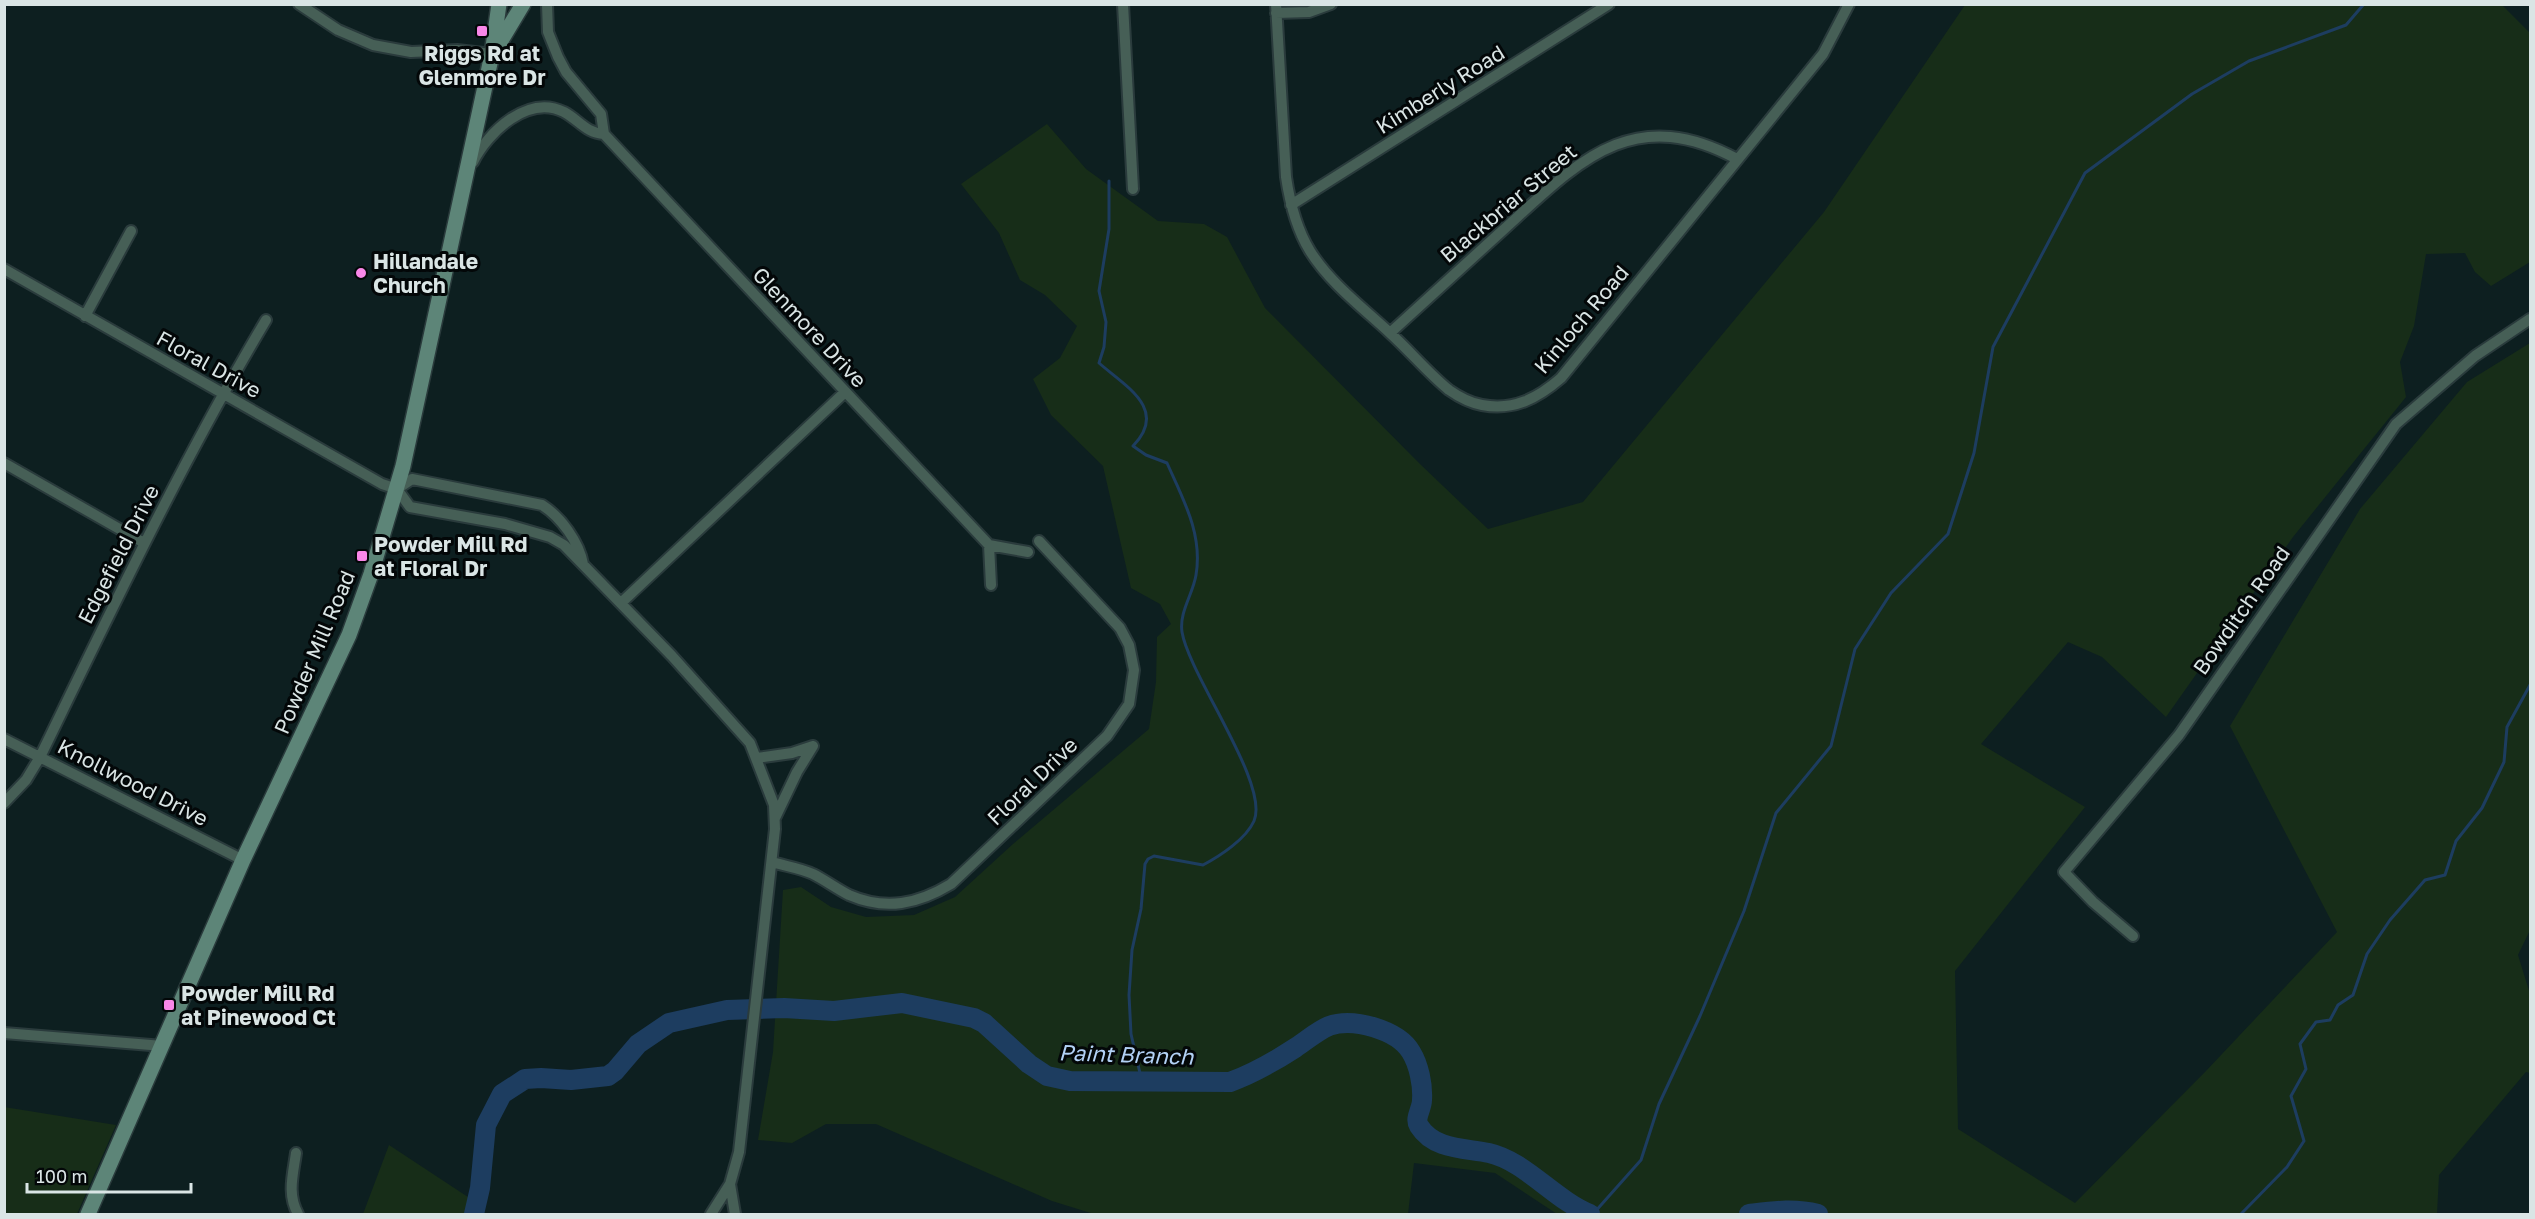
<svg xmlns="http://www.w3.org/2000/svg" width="2535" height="1219" font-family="'Golos Text',sans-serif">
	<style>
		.green { fill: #172d18 }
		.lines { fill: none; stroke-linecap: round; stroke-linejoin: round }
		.stream { stroke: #1d3d60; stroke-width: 3 }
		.river { stroke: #1d3d60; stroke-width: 20 }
		.minor-casing { stroke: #2a3b3c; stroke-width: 14 }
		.secondary-casing { stroke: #2a3b3c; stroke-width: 18 }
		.minor { stroke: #465f56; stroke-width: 10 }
		.secondary { stroke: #5d8578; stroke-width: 15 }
		.poi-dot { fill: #f987e8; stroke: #030708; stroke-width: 2 }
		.labels { text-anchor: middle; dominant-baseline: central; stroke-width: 6; stroke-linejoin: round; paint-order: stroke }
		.poi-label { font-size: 21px; font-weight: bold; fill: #dae5e5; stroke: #030708; text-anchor: start }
		.street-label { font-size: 21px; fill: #dae5e5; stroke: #030708 }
		.water-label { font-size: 22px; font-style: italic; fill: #b2d1f5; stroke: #030708 }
	</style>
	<rect width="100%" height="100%" fill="#0d1f20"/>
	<path class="green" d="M1965,5H2502L2530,33V262L2491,286L2475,272L2465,253L2426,254L2414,326L2400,362L2406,397L2293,537L2166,717L2102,657L2068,642L1981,744L2085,807L1955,971L1958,1129L2075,1203L2206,1071L2337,932L2230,726L2360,509L2467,382L2530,343V930L2518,955L2530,994V1073L2526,1072L2439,1175L2437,1214H1557L1495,1173L1414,1163L1408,1214H1094L1052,1201L876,1124H826L792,1143L758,1140L773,1052L783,890L801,887L831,907L866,917L914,915L955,897L1013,844L1149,729L1156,682L1157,637L1171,624L1160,604L1131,588L1103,466L1051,415L1033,379L1060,358L1077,326L1045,295L1020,280L999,233L961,184L1047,124L1086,169L1158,221L1204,224L1227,237L1265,308L1420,464L1488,529L1583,502L1824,212Z
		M4,1107L116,1125L77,1214H5Z
		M389,1145L474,1201L471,1214H363Z"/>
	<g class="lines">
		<path class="stream" d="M1109,181V229L1099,291L1106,322L1104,347L1099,363C1125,386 1169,409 1133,446L1146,455L1167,463C1183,499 1203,534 1196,575C1193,594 1179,612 1182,632C1189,675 1270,784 1254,821C1246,839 1220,856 1203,865L1154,856L1148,859L1145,864L1141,909L1132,950L1129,995L1131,1034L1142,1082
			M1593,1214L1641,1160L1659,1104L1700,1016L1744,911L1776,813L1831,746L1855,649L1891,593L1948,534L1974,453L1993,347L2085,173L2192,94L2249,61L2346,25L2364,4
			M2241,1214L2287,1167L2304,1141L2291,1096L2306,1069L2300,1044L2316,1022L2330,1020L2338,1005L2353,995L2367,954L2390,920L2425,880L2445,875L2456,841L2482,808L2504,762L2507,727L2530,685"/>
		<path class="river" d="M474,1214L480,1188L486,1125L502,1094L525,1079L541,1078L571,1080L608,1076L615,1071L638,1044L669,1023L727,1010L784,1008L834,1011L902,1003L974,1018L984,1023L1029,1064L1047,1076L1070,1081L1230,1082C1252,1074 1275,1061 1295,1048C1306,1041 1317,1031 1329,1026C1353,1017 1398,1030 1411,1052C1419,1065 1423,1085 1422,1100C1422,1109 1414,1118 1419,1126C1434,1150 1465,1148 1489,1153C1525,1161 1555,1200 1590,1214
			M1749,1214C1774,1211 1794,1208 1818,1214"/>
		<defs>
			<path id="minor" d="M299,4L338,30L373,45L411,52L457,50L492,54
				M547,4L548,32L558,57L566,72L601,114L604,134
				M1123,4L1133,189
				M1276,4L1286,177C1290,204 1296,228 1310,251C1330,283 1362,307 1390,333C1410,351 1428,373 1449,390C1459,397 1470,403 1482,405C1514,411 1538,398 1561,378L1823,54L1849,4
				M1276,13L1309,12L1331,4
				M604,134L989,545L1028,552
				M473,162C488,132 528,94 564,112C579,120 586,133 604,134
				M1291,205L1609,4
				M4,269L382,484L397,489L410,507L505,524L550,537L564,545L672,656L750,743L774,805L775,829L739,1152L730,1184L711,1214
				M85,316L131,231
				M1390,333C1427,299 1465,265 1502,231C1577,163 1631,102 1737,159
				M4,463L144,543
				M397,489L412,479L542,505C561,517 579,542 583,564
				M989,545L991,585
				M621,603L844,393
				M4,739L243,860
				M757,758L792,753L813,746
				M4,803L26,780L40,757C112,609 182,461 266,320
				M775,818L797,772L813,746
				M772,862C785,866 800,868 813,874C825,880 837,889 849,895C886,911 918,904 951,884L1107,736L1129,704L1134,670L1129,645L1120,628L1039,541
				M2133,936L2093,902L2064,872L2179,735L2396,424L2475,356L2530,319
				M4,1033L163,1046
				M296,1153C293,1175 287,1194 298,1214
				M730,1184L735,1214"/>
			<path id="secondary" d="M496,49L523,4
				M88,1214L243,860L349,635L371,574L403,466L492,54L499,4"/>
		</defs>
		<use href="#minor" class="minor-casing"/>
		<use href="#secondary" class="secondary-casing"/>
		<use href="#minor" class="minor"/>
		<use href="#secondary" class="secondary"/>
	</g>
	<g class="poi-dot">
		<rect x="476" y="25" width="12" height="12" rx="3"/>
		<circle cx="361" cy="273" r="6"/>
		<rect x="356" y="550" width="12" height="12" rx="3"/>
		<rect x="163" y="999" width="12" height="12" rx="3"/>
	</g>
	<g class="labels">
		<g class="poi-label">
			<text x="482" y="53" text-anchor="middle">Riggs Rd at<tspan x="482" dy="24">Glenmore Dr</tspan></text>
			<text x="373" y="261">Hillandale<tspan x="373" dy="24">Church</tspan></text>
			<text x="374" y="544">Powder Mill Rd<tspan x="374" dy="24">at Floral Dr</tspan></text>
			<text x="181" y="993">Powder Mill Rd<tspan x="181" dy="24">at Pinewood Ct</tspan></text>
		</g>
		<g class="street-label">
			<text transform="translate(1440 89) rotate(-32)">Kimberly Road</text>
			<text transform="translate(1508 203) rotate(-40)">Blackbriar Street</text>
			<text transform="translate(1581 319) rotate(-50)">Kinloch Road</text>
			<text transform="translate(810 327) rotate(47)">Glenmore Drive</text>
			<text transform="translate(209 364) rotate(29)">Floral Drive</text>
			<text transform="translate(118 554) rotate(-63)">Edgefield Drive</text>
			<text transform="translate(2241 610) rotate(-55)">Bowditch Road</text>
			<text transform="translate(314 652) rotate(-67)">Powder Mill Road</text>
			<text transform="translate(1032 781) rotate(-44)">Floral Drive</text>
			<text transform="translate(133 782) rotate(27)">Knollwood Drive</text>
		</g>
		<g class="water-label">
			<text transform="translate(1126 1054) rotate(2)">Paint Branch</text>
		</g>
	</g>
	<rect width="2535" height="1219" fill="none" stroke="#dae5e5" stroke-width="12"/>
	<path d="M27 1183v9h164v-9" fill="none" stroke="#dae5e5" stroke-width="3"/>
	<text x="36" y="1183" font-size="18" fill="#dae5e5" stroke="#030708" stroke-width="4.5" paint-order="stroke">100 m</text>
</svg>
